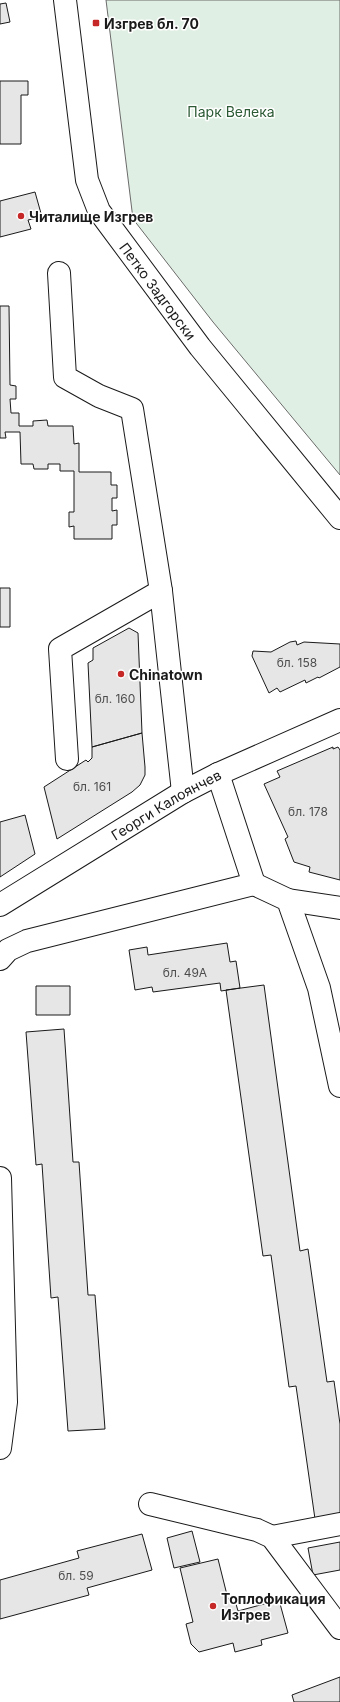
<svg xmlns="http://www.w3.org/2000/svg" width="340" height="1702" font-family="Inter,sans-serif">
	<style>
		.green { fill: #e0efe3; stroke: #6a6a6a }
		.building { fill: #e6e6e6; stroke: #1a1a1a }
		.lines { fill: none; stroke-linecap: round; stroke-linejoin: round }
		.minor-casing { stroke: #1a1a1a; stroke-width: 24 }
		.minor { stroke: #fff; stroke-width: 22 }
		.poi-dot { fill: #c62828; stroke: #fff; stroke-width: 1.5 }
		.labels { text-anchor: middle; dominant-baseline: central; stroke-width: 3; stroke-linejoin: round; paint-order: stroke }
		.number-label { font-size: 12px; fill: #4d4d4d }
		.poi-label { font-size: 14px; font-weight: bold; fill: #1a1a1a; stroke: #fff; text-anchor: start }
		.park-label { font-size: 14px; fill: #2b5a34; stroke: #fff }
		.street-label { font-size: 14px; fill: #1a1a1a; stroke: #fff }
	</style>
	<rect width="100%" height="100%" fill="#fff"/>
	<path class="green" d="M106,0H340V475L213,322L133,219Z"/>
	<path class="building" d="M6,3L10,22L0,24V4Z
		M0,81H28V95H21V144H0Z
		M35,192L42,217L28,220L31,229L0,237V201Z
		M0,306H9L10,385L16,386V399H10L11,413H19V426H33V421L47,420L48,426H73L74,444L79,443V472H111V485H117V498H112V511L117,510V525H112V539H74V526L69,527V512H74V471H60V464H48V469H34L33,464H21L20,432H5L6,438H0Z
		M0,588H10V627H0Z
		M129,628L138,633L142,733L92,747L88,663L93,660V648Z
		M296,641L297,645L304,642L340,644V667L319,678L318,677L306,683L305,680L280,692L277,688L269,693L252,656L253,651L271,652L290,642Z
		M142,733L145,767V775L140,785L132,792L57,839L44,787L86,760L88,762L92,758V747Z
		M333,747V749L338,747L340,750V880L309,872L310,867L294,862L285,839L288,837L264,784L280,777L277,771Z
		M25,815L35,854L0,877V822Z
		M227,943L230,962L236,961L240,988L221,991L220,983L153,992L152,987L135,990L129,950L147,947L148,955Z
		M264,985L300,1251L308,1249L327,1382L334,1381L340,1424V1515L315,1519L296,1386L289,1387L271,1255L263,1256L226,990Z
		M36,986H70V1015H36Z
		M64,1029L73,1162H79L88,1295H95L105,1429L68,1431L58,1297L51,1298L42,1164L36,1165L26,1032Z
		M192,1531L200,1562L174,1568L167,1538Z
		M142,1534L152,1570L87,1588L89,1595L0,1619V1580L79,1558L77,1551Z
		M340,1542V1570L313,1575L308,1548Z
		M218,1559L228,1599L234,1597L238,1611L279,1600L288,1633L261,1640L262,1645L235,1652L233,1643L199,1652L191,1644L186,1624L193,1622L180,1568Z
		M340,1677V1702H294L292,1695Z"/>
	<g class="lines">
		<defs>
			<g id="minor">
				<path id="s1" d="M65,0L87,180L99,211L200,347L340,518"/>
				<path d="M59,273L65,377L99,396L132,409L161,591L183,792"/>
				<path d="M67,759L60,649L161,591"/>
				<path d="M254,884L288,900L319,988L340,1086"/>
				<path d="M288,900L340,908"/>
				<path id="s2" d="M0,905L183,792L218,774L340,720"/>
				<path d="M0,959L8,950L27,941L254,884L218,774"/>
				<path d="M0,1178L6,1402L0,1448"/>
				<path d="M150,1504L257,1530L272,1537L340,1628"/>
				<path d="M272,1537L340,1524"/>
			</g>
		</defs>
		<use href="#minor" class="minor-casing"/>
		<use href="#minor" class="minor"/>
	</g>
	<g class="poi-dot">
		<rect x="92" y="19" width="8" height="8" rx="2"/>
		<circle cx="21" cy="216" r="4"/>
		<circle cx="121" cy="674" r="4"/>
		<circle cx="213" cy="1606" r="4"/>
	</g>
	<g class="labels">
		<g class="number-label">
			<text x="297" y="662">бл. 158</text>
			<text x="115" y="698">бл. 160</text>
			<text x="92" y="786">бл. 161</text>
			<text x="308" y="811">бл. 178</text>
			<text x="185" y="972">бл. 49А</text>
			<text x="76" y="1575">бл. 59</text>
		</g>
		<g class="poi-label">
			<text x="104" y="23">Изгрев бл. 70</text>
			<text x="29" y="216">Читалище Изгрев</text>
			<text x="129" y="674">Chinatown</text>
			<text x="221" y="1598">Топлофикация<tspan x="221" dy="16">Изгрев</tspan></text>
		</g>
		<g class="park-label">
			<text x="231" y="111">Парк Велека</text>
		</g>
		<g class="street-label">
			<text stroke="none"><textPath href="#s1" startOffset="314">Петко Задгорски</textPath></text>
			<text stroke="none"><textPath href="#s2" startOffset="194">Георги Калоянчев</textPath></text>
		</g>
	</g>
</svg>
